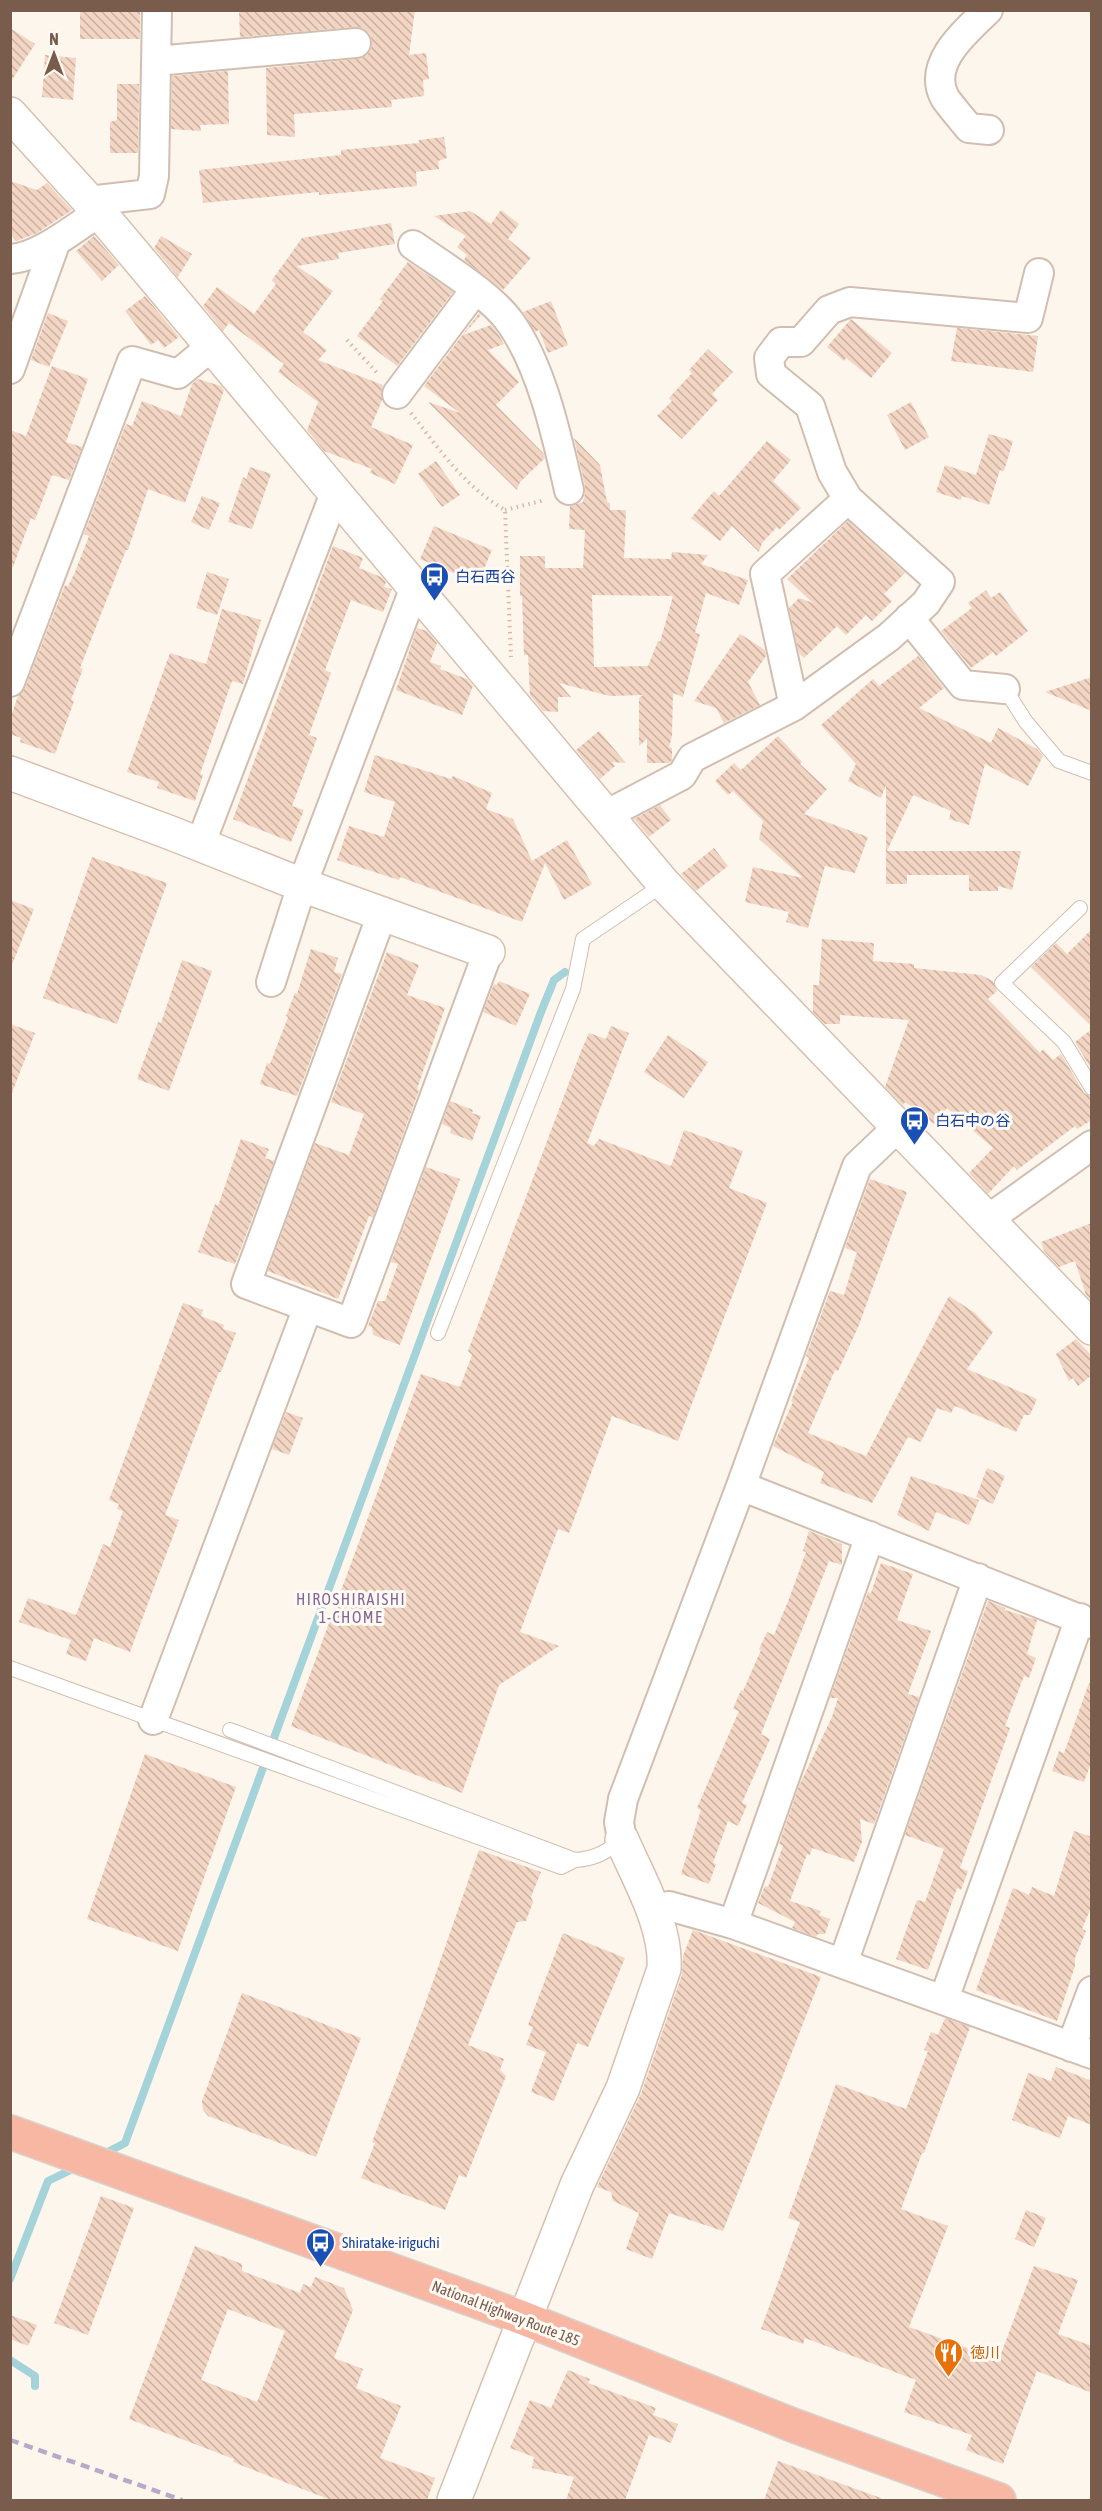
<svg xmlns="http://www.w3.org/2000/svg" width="1102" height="2511" font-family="'Asap Condensed','Noto Sans JP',sans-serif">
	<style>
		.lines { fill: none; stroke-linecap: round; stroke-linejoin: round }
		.stream { stroke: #a5d3da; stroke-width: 8 }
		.building { fill: url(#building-back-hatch); fill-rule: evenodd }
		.lane-casing { stroke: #d1beb0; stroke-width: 16 }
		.street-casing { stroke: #d1beb0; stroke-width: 32 }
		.secondary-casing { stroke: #d6c0b0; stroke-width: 36 }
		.highway-casing { stroke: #dad1cd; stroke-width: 36 }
		.path { stroke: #d9b8a5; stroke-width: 4; stroke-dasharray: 1.5 4.5; stroke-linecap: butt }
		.lane { stroke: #fff; stroke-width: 14 }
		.street { stroke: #fff; stroke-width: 28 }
		.secondary { stroke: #fff; stroke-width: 33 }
		.highway { stroke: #f7b7a3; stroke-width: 33 }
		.rail { stroke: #b9a8c9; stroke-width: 4.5; stroke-dasharray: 9 6; stroke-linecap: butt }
		.labels { text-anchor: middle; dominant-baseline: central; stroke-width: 6; stroke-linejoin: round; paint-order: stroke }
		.transit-label { font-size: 15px; fill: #164399; stroke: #fffaf3; text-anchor: start }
		.street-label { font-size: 15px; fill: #7a5c4d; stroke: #fffaf3 }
		.food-label { font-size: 15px; fill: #c56008; stroke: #fffaf3; text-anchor: start }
		.neighbourhood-label { font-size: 16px; letter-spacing: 1.5px; fill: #846695; stroke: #fffaf3 }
	</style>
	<defs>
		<pattern id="building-back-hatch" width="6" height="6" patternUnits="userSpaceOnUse" patternTransform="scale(1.5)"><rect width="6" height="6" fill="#f3d5c3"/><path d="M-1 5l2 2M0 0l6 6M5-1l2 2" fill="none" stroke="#cab0a1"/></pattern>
	</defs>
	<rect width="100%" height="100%" fill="#fdf6ec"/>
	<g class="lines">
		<path class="stream" d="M102,2155L125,2143L541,1012L554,980L565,972
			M10,2279L48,2181L77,2167
			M10,2360L35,2376V2386"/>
	</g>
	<path class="building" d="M80,10L140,12V39H80Z
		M239,10H415L409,55L426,53L429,79L423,80L424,96L391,100L392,107L294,114L295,137L267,135L266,68L358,59L366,56L371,50L372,41L370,34L363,28L355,27L240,37Z
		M10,28L35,44L10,83Z
		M45,55L76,58L73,100L42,97Z
		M228,71L229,124L200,125L201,131L171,129L172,76Z
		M117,84H139L138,153H110V122L117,120Z
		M444,137L447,158L438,161L439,169L416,172L417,186L319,195V192L203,203L199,170L341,155V150L419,143V140Z
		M10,181L37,190L47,183L72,210L37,233L16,241L10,233Z
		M501,210L519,224L508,239L531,258L503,290L464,260L467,255L457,247L466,236L434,216L470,211L491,224Z
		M391,223L395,244L338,253L339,259L297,266L333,291L303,332L327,350L318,360L383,385L381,393L382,400L371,427L413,445L395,484L370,473L372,469L324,451L307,430L318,402L278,372L284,364L229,323L223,331L203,306L217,287L254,314L276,284L272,280L302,238Z
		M94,236L119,265L102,281L76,251Z
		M161,236L192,254L178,277L154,248Z
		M408,262L453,292L397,366L357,336L383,301L380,299Z
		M145,296L179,337L164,348L158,340L151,345L125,311Z
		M551,301L568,345L548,353L539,330L535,332L523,312Z
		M48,313L68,321L49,367L31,360Z
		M479,313L481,315L463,335L491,325L497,332L504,344L488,350L519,382L496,405L543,453L545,458L520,482L517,490L428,402L460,413L424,386Z
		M851,319L892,353L871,378L846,358L844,361L827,347Z
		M957,328L1038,336L1033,372L951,361Z
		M708,349L733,372L712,394L718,400L682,439L657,416L672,401L669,398L692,373L689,370Z
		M52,366L88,379L66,442L82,447L69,480L52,475L35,520L31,518L13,567L10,566V430L26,436Z
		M198,379L221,386L224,390L185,503L148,489L128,550H126L80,668L83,669L71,700L74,701L55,754L20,742L21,738L10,734V719L18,696L25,688L65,585L68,586L75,572L89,536L84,534L126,424L132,426L142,401L181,416L192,384Z
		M911,402L929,437L905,450L887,415Z
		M989,434L1013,441L1004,471L1000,470L989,505L962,496L961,500L936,492L945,465L976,475Z
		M574,438L600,465L607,502L610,503V510H626L624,558L671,559L672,552L708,555L701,564L748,580L739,605L706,593L695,633L700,634L683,697L673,693L672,736L669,747L672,748V760L669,763H647V739L639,746V698L643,695L610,696L559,683L571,697H558V712L543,711L530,695L528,655H524L522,596H520V556H545V568H583L585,530L569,529L570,506L583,502L585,494V486ZM592,595L673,596L660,642L658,641L648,666L594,667Z
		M767,441L791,460L773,481L801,508L779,530L777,527L762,543L759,552L732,526L720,541L691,518L714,491L719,496Z
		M436,461L460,495L442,507L418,474Z
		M250,467L271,474L252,529L228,522L243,477L246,479Z
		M202,496L220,503L209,530L191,522Z
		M848,521L905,573L884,594L892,601L872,621L866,615L846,635L837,626L804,658L799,653L789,608L799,598L813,603L787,579Z
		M434,526L492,550L478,583L420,559Z
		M333,546L363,558L359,568L381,577L386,582L384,587L392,589L383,612L351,600L325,670L331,673L309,735L317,738L292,806L304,810L291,842L233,819Z
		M207,572L229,579L217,615L196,608Z
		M986,590L991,598L1000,592L1028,631L996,656L993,652L971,668L941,631L972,608L968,603Z
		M222,609L261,620L243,684L232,681L200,774L203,775L195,801L157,788L159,782L127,772L170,653L206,664Z
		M417,628L427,631L437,643L430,662L441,666L440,669L467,679L473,686L462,715L396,690Z
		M740,634L765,650L766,656L748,682L760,705L724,723L716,708L694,701Z
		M918,656L944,688L919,708L991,743L998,728L1037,749L1043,756L1028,786L985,764L969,825L949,819L951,811L913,795L887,851H1021L1012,890L998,886V891H969V875H907V884H886V785L881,798L848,781L856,764L821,725L873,679L879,686Z
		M1092,677V711L1045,692Z
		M599,731L626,763L612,762L615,766L600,779L576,750Z
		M778,736L802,762L800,764L827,789L804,814L868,837L855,873L825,866L808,928L786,922L789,912L745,902L753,867L803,878L759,839L763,821L733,791L728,795L715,781L734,763L741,770Z
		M375,755L451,779L453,776L492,793L486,809L513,819L532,861L567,840L592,884L564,900L545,863L522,922L400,877L399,880L337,860L349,826L384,837L395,802L364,792Z
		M660,805L671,820L649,837L634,819Z
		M714,848L728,866L696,891L681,874Z
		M92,857L167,883L117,1024L43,998Z
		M10,900L34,909L12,965H10Z
		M1092,929V1027L1031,967L1056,943L1067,954Z
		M822,939L874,943L873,961L914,964V968L981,975L993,981L997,991L988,999L1040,1053L1043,1049L1053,1060L1061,1054L1084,1093L1092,1097V1120L1077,1129L1075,1126L1017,1170L1014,1166L988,1194L969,1173L993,1148L947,1108L934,1124L905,1102L903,1105L885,1087L909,1020L840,1015V1024H825L813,1012V985H819Z
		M311,949L338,958L334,972L342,974L297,1096L260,1084L267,1063L270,1064L288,1017L286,1016L295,993L297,994Z
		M387,952L419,965L407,995L445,1008L417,1089L419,1090L373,1217L369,1216L338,1299L268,1271L315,1143L349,1155L364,1114L331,1102Z
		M182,960L212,971L169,1091L137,1079L158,1022L161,1023Z
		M499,981L530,994L516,1026L483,1012L494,984L497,985Z
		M10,1024L35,1033L12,1093H10Z
		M611,1026L629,1033L587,1143L594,1146L599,1139L671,1166L684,1130L743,1151L729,1188L767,1203L678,1441L612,1416L569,1533L558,1529L520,1632L559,1646L499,1685L462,1793L291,1726L421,1374L460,1387L472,1355L468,1351L581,1051L589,1033L606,1039Z
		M1092,1029V1070L1075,1042Z
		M668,1035L708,1062L684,1098L644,1072Z
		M450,1101L473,1110L472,1113L481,1116L472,1141L450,1133L451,1128L442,1124Z
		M241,1139L269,1149L265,1158L274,1161L235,1264L198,1252L215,1204L218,1206Z
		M426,1167L460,1179L400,1345L373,1335L372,1327L368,1326L378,1301H385L398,1264L391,1262Z
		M870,1179L907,1192L859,1325L838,1371L835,1370L808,1433L866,1456L949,1296L975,1313L993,1332L967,1369L1037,1399L1030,1415H1024L1016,1432L955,1406L951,1413L937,1408L921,1442L908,1437L872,1503L820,1483L824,1472L773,1446L793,1402L791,1401L809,1358L806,1356L830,1291L844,1295L857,1252L845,1248Z
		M1092,1223V1299H1090L1086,1295L1075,1261L1059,1267L1044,1251L1041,1242Z
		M183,1303L203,1310L201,1316L224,1325L223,1329L236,1333L221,1372H219L165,1515L179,1520L130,1652L94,1638L86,1661L66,1654L71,1640L19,1622L28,1598L76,1615L103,1544L110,1547L123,1511L117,1509L119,1504L109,1500Z
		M1076,1339L1092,1356V1375L1078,1386L1073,1378L1069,1381L1056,1354Z
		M286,1412L303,1418L289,1455L272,1449Z
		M987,1468L1005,1476L993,1504L976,1497Z
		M911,1476L979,1500L969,1525L936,1512L929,1531L897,1515Z
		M809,1531L842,1544V1565L829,1561L761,1734L770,1739L742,1803L747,1805L738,1826L728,1821L713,1863L716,1864L709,1884L681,1874L701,1810L697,1808L739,1711L733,1709L741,1690L743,1691L761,1650L759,1649L767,1632L774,1635L789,1599L806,1552L803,1551Z
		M881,1563L913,1574L897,1620L931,1631L908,1694L919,1697L874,1824L860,1819L862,1842L854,1862L812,1848L810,1855L807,1854L790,1901L821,1911L819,1915L830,1919L825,1934H818L816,1937L792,1928L795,1922L758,1903L765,1886L768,1887L783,1846L779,1844L799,1786L832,1717L838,1698H830L868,1592L871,1593Z
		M988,1601L1005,1608V1610L1037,1620L1027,1654L1036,1658L1029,1678L1024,1676L1005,1726L1010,1728L960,1868L968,1871L961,1890L957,1888L928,1970L896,1959L917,1900L925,1902L944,1849L905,1835Z
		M1089,1683L1092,1684V1760L1084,1782L1052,1771L1059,1751L1064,1753Z
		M145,1754L236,1787L178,1951L87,1919Z
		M1074,1831L1092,1837V1905L1082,1929L1086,1931L1075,1958V1966L1057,2021L976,1990L1013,1888L1029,1895L1032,1887L1054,1896Z
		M479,1850L541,1872L531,1897L533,1902L526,1921L517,1922L468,2045L504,2059L500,2070L506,2076L466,2178L459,2175L445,2210L361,2178L375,2143L372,2142L423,2010Z
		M693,1930L821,1977L723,2231L669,2213L652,2259L626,2249L639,2213L613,2201L611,2192L597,2187L641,2094L682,1975L683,1956Z
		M563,1933L625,1958L588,2047L577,2043L554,2101L531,2092L546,2052L526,2045L533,2027L528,2025Z
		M242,1993L361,2038L316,2157L208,2116L203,2110L202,2101Z
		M945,2018L970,2027L924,2153H922L901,2209L948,2226L909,2327L999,2359L1034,2266L1078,2280L1058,2334L1092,2346V2393L1037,2371L1003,2464L966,2450L972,2435L904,2412L916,2380L805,2338L803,2344L761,2329L800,2222L788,2218L836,2084L906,2109L928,2051L924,2050L931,2032L938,2035Z
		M1056,2067L1092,2081V2125L1068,2116L1060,2138L1012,2120L1028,2073L1051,2081Z
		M101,2196L134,2208L88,2335L54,2323Z
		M1026,2210L1046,2218L1034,2247L1015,2239Z
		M195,2246L242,2264V2271L300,2293L303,2284L311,2287L315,2277L344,2288L353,2310L334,2358L363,2369L356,2388L401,2406L380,2458L435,2478L427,2500H331L233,2462L234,2459L129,2419ZM228,2309L285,2331L257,2402L201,2380Z
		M10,2315L37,2325L28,2346L10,2339Z
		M568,2370L590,2379L588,2383L656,2408L653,2415L678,2424L671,2443L649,2435L625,2500H566L574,2477L532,2468L534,2457L510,2448L530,2400L551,2408Z
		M778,2461L881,2498V2500H764Z"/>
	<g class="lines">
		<defs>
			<path id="lane" d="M1005,689L1026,722L1059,761L1092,773
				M1080,908L1002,983L1064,1042L1092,1088
				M438,1333L573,989L583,939L664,884
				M10,1668L561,1867L575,1860
				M230,1730L575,1860C595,1859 606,1852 622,1840"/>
			<path id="street" d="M988,10C966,31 926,64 945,98C952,108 961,118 969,128L989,130
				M156,61L356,43
				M88,201L150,194L154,176L157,10
				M413,245C441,265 490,294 510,322C542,367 557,437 569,490
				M10,259C38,258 75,228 99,212
				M10,369L56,241
				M397,394L475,290
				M909,618L963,685L1005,689
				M10,682L132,361L178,374L212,346
				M794,706L765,574L848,499
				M606,815L682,775L692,758L794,706L889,637L926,603L940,582L848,499L832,472L810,406L771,374L769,358L781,342H801L829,310L850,302L1028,318L1039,273
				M200,845L335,493
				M382,914L246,1284L351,1323L488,952
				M271,982L302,885L415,587
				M987,1220L1092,1145
				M741,1486L1092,1624
				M153,1720L308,1307
				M622,1840L619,1822L623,1799L741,1486L857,1166L898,1127
				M652,1910L669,1906L733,1924L1092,2054
				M733,1924L870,1536
				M843,1963L978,1578
				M944,1999L1080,1618
				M1071,2047L1092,1991"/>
			<path id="secondary" d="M10,114L99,212L664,884L1092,1328
				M10,773L171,833L302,885L488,952
				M454,2500L577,2185L623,2088L664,1969C667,1926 639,1880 622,1840"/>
			<path id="highway" d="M10,2132L523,2318L795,2426L999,2500"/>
		</defs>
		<use href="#lane" class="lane-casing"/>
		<use href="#street" class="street-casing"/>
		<use href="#secondary" class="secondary-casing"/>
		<use href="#highway" class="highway-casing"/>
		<path class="path" d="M347,340L379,375
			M411,413C438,448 465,487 505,510L511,657
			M505,510L545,500"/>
		<use href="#lane" class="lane"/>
		<use href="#street" class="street"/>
		<use href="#secondary" class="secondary"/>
		<use href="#highway" class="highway"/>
		<path class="rail" d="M10,2440L182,2500"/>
	</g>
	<defs>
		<symbol id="bus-pin" viewBox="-11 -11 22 30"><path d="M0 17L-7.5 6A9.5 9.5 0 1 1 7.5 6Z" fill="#1a4fb4" stroke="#fffaf3"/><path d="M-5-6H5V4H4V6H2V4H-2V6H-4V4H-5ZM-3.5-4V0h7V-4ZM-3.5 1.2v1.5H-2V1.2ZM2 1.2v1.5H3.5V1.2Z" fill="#fff"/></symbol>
		<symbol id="restaurant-pin" viewBox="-11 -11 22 30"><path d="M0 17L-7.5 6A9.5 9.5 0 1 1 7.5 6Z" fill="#e8710a" stroke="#fffaf3"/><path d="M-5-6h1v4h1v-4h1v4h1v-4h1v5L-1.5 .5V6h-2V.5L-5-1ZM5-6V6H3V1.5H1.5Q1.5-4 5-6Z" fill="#fff"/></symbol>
	</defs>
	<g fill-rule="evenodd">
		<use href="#bus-pin" x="418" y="560" width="33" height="45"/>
		<use href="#bus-pin" x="898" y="1104" width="33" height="45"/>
		<use href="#bus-pin" x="304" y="2226" width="33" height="45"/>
		<use href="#restaurant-pin" x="932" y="2336" width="33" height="45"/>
	</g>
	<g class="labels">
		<g class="transit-label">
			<text x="455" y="576">白石西谷</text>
			<text x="935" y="1120">白石中の谷</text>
			<text x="342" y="2242">Shiratake-iriguchi</text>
		</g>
		<g class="street-label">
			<text transform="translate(506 2313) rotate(21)">National Highway Route 185</text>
		</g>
		<g class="food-label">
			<text x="970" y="2352">徳川</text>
		</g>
		<g class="neighbourhood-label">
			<text x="351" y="1599">HIROSHIRAISHI<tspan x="351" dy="18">1-CHOME</tspan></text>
		</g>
	</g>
	<rect width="1102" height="2511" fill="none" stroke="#7a5c4d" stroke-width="24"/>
	<g transform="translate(54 54)" stroke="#fffaf3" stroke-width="4.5" paint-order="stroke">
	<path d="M0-4.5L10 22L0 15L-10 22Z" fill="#7a5c4d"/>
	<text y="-9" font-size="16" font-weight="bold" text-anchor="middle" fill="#7a5c4d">N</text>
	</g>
</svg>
